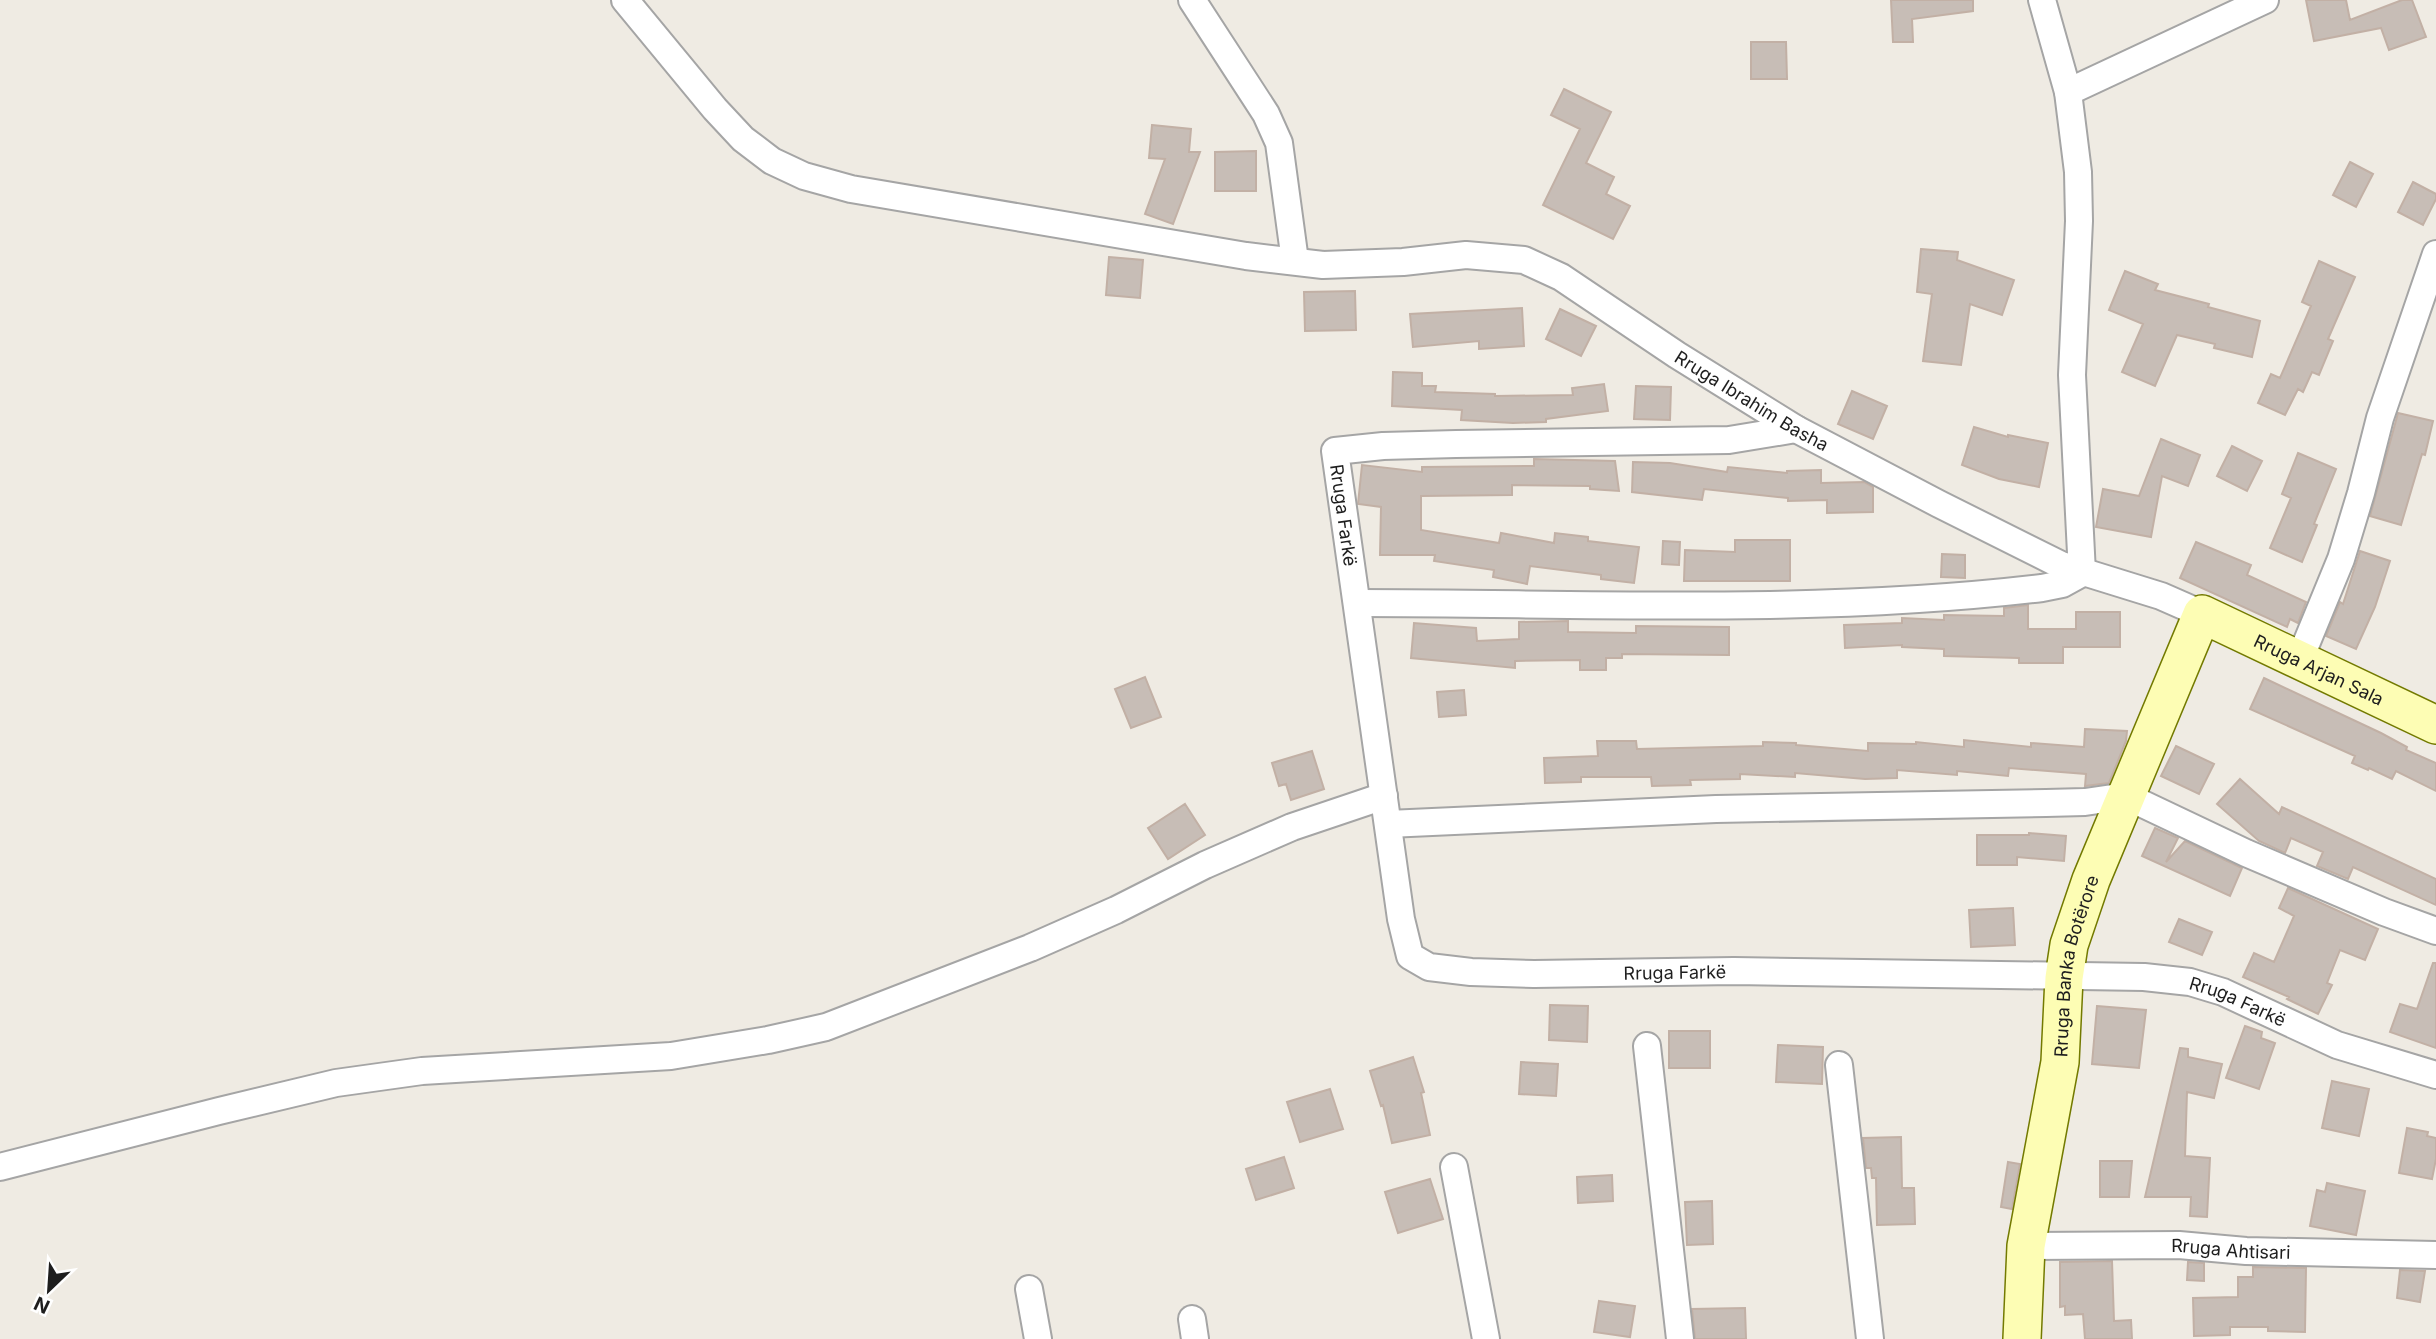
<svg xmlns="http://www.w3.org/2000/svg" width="2436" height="1339" font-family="Inter,sans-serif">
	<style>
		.building { fill: #c7bdb6; stroke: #c2b0a5; stroke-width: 2 }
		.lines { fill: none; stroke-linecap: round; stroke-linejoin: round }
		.street-casing { stroke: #a5a5a5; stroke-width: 30 }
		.secondary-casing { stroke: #737a00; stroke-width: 40 }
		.street { stroke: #fff; stroke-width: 26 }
		.secondary { stroke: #fdfdb4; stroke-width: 37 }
		.labels { text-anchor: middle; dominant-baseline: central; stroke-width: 7; stroke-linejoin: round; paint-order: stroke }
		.street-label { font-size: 18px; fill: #1e1e1e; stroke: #fff }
	</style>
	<rect width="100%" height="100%" fill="#efebe3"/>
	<path class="building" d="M1891,0H1973V11L1912,19L1913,42H1893Z
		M2306,0H2346L2350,20L2402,0H2412L2426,37L2389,50L2381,28L2314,41Z
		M1751,42H1786L1787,79H1751Z
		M1564,89L1611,112L1586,163L1614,177L1606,194L1630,206L1613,239L1543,205L1580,129L1551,115Z
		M1152,125L1191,129L1189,152H1200L1173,224L1145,214L1165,159L1149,158Z
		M1256,151V191H1215V152Z
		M2350,162L2373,174L2356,207L2333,195Z
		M2413,182L2436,194V199L2423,225L2398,212Z
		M1921,249L1958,252L1957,260L2014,280L2002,315L1970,304L1961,365L1923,361L1932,294L1917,292Z
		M1109,257L1143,260L1140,298L1106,295Z
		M2319,261L2355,277L2328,339L2333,341L2319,375L2312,372L2303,392L2298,389L2285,415L2258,403L2271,374L2280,378L2311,306L2302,302Z
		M2125,271L2158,284L2155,290L2209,304L2208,307L2260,321L2252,357L2214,348L2215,344L2177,335L2155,386L2122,372L2143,324L2109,310Z
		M1355,291L1356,330L1305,331L1304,292Z
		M1522,308L1524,346L1479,349V341L1413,347L1410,314Z
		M1560,309L1596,326L1581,356L1546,339Z
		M1393,372L1422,373V386H1436L1435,392L1495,394V396L1573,395L1572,388L1604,384L1608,411L1546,419V422L1513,423L1461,420L1462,410L1392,406Z
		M1636,386L1671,387L1670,420L1634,419Z
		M1852,391L1887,406L1873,439L1838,424Z
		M2398,413L2433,421L2425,455L2422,454L2401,525L2370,516Z
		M1974,427L2008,437V435L2048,443L2039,487L1999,479L1962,465Z
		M2161,439L2200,455L2188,486L2162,476L2151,537L2096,527L2103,489L2139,496Z
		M2232,446L2262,461L2247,491L2217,476Z
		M2298,453L2336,469L2314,524L2317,525L2302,562L2270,548L2291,498L2282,494Z
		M1534,459L1615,461L1619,491L1590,489V486L1512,485V495L1421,496V530L1499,543L1501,533L1554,543L1555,533L1588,537V541L1639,547L1634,583L1601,579V575L1530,566L1527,584L1493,577L1494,570L1434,561L1435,555H1380L1381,507L1358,504L1362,465L1422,472V467L1534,466Z
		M1633,462L1670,463L1727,472L1728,467L1787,473V471L1821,470V483L1864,482L1873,487V512L1827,513V500L1788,501V498L1704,489L1702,500L1632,492Z
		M1735,540H1790V581H1684L1685,550L1735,552Z
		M1663,541L1680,542L1679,565L1662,564Z
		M2196,542L2251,565L2247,575L2306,602L2298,623L2290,619L2287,627L2180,578Z
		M2360,551L2390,561L2375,607L2356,649L2326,636L2340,602L2343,604Z
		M1942,554L1965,555V578L1941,577Z
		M2028,605V629H2076V612H2120V647H2063V663H2019V658L1944,656V649L1902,647V645L1845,648L1844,625L1902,623V618L1944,620V615L2004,616V608Z
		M1568,621V632L1636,633V626L1729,627V655L1622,654V658H1606V670H1580V660L1515,661V668L1411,658L1414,623L1476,628L1477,641L1519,639V622Z
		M1145,677L1161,717L1131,728L1115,689Z
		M2264,678L2381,733L2407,747L2406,750L2436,763V791L2396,771L2392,779L2369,768L2368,770L2352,763L2355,756L2250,709Z
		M1464,690L1466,715L1439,717L1437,692Z
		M2085,729L2127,731L2126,741L2109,783L2085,786L2086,774L2009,768L2008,776L1957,771V775L1897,770V778L1865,779L1795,773V777L1740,774V779L1690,780L1691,785L1652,786L1651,777H1581V782L1545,783L1544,758L1598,756L1597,741H1636L1637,749L1763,746V742L1796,743V745L1868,751V743L1916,744V742L1964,747V740L2031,747V743L2084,747Z
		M2176,746L2214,764L2199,794L2161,776Z
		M1312,751L1324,789L1291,800L1286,784L1279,786L1272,763Z
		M2240,779L2279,814L2282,807L2436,879V905L2353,867L2348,879L2317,866L2323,852L2291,838L2285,853L2259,841L2217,804Z
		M1185,804L1205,835L1168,859L1148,828Z
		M2155,828L2178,838L2166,862L2185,841L2242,868L2230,896L2142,856Z
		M2029,833L2066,836L2064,861L2017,857V865H1977V835H2029Z
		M2288,888L2378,929L2365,960L2340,950L2327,983L2332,985L2318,1014L2287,999L2289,997L2243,977L2254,953L2274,962L2294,916L2279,908Z
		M2013,908L2015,945L1971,947L1969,910Z
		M2179,919L2212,932L2202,955L2169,942Z
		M2433,963H2436V1048L2390,1032L2400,1004L2417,1009Z
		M1550,1005L1588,1006L1587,1042L1549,1040Z
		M2097,1006L2146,1010L2139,1068L2092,1064Z
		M2245,1026L2262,1032L2261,1038L2275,1043L2259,1089L2226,1078Z
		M1669,1031H1710V1068H1669Z
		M1778,1045L1823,1047L1822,1084L1776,1082Z
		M2180,1048L2188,1049V1057L2222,1064L2214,1098L2187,1092L2185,1156L2210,1158L2207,1217L2190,1216L2191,1197H2145Z
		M1413,1057L1424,1092L1421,1093L1430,1135L1392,1143L1383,1105L1381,1106L1370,1071Z
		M1521,1062L1558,1064L1556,1096L1519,1094Z
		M2332,1081L2369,1089L2359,1136L2322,1128Z
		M1330,1089L1343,1129L1300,1142L1287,1102Z
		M2407,1128L2428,1132L2427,1136L2436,1138V1159L2432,1179L2399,1173Z
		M1901,1137L1902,1188H1914L1915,1224L1877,1225L1876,1178H1872L1871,1168H1866L1863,1138Z
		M1284,1157L1294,1188L1256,1200L1246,1169Z
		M2100,1161H2132L2129,1197H2100Z
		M2008,1162L2020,1164L2012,1209L2001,1207Z
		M1612,1175L1613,1201L1578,1203L1577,1177Z
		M1430,1179L1443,1219L1398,1233L1385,1192Z
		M2327,1183L2365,1191L2356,1235L2310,1226L2317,1190L2325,1192Z
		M1712,1201L1713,1244L1687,1245L1685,1202Z
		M2112,1261L2114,1321L2131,1320L2132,1339H2085L2083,1314L2065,1315V1306L2060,1307V1262Z
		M2188,1262L2204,1263V1281L2187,1280Z
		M2253,1267L2306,1268L2305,1332L2268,1331V1327H2230V1335L2194,1336L2193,1298L2238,1297V1277H2253Z
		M2400,1270L2425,1271L2420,1302L2397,1298Z
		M1599,1301L1635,1306L1630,1337L1594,1332Z
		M1745,1308L1746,1339H1695L1692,1309Z"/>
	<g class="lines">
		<defs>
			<g id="street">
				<path id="s1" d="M625,0L715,109L743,139L772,161L804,176L851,189L1246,256L1323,265L1403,262L1466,255L1524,260L1561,277L1677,355L1796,429L1939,504L2061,565L2161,596L2202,614"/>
				<path d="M1192,0L1266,114L1279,143L1295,261"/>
				<path d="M2068,92L2265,0"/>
				<path id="s2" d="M1796,429L1729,440L1456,444L1383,446L1335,451L1401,919L1410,956L1429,967L1471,972L1534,974L1734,971L2144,977L2190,982L2223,992L2337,1045L2436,1075"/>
				<path d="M1358,603C1585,603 1815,615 2042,588L2062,584L2082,573L2072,375L2079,221L2078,172L2068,92L2042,0"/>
				<path d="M2299,661L2341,559L2361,493L2380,418L2436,254"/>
				<path d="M1388,824L1716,809L2046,803L2085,802L2126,796L2246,853L2384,912L2436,931"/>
				<path d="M1647,1046L1680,1339"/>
				<path d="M1839,1065L1870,1339"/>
				<path d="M0,1167L219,1111L336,1083L422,1071L671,1056L768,1040L826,1027L1030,948L1116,910L1205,865L1292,827L1384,796"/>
				<path d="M1454,1167L1486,1339"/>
				<path id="s3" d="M2026,1246L2179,1245L2246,1251L2436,1255"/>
				<path d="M1029,1289L1038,1339"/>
				<path d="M1192,1319L1195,1339"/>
			</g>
			<g id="secondary">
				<path id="s4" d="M2022,1339L2026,1246L2060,1062L2064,978L2069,945L2091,880L2202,614L2436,725"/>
			</g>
		</defs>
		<use href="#street" class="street-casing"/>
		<use href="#secondary" class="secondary-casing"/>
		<use href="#street" class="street"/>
		<use href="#secondary" class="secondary"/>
	</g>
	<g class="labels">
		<g class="street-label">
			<text stroke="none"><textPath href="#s1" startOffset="1251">Rruga Ibrahim Basha</textPath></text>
			<text stroke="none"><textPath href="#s2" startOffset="527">Rruga Farkë</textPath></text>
			<text stroke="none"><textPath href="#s4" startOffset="884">Rruga Arjan Sala</textPath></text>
			<text stroke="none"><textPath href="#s4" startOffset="378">Rruga Banka Botërore</textPath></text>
			<text stroke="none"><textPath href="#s2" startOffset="1241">Rruga Farkë</textPath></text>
			<text stroke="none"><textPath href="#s2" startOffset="1808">Rruga Farkë</textPath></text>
			<text stroke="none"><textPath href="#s3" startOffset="205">Rruga Ahtisari</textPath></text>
		</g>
	</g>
	<g transform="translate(49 1290) rotate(205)" stroke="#ffffff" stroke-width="5" paint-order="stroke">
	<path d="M0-5L12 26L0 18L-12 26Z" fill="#1e1e1e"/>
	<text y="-10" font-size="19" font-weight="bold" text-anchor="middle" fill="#1e1e1e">N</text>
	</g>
</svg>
